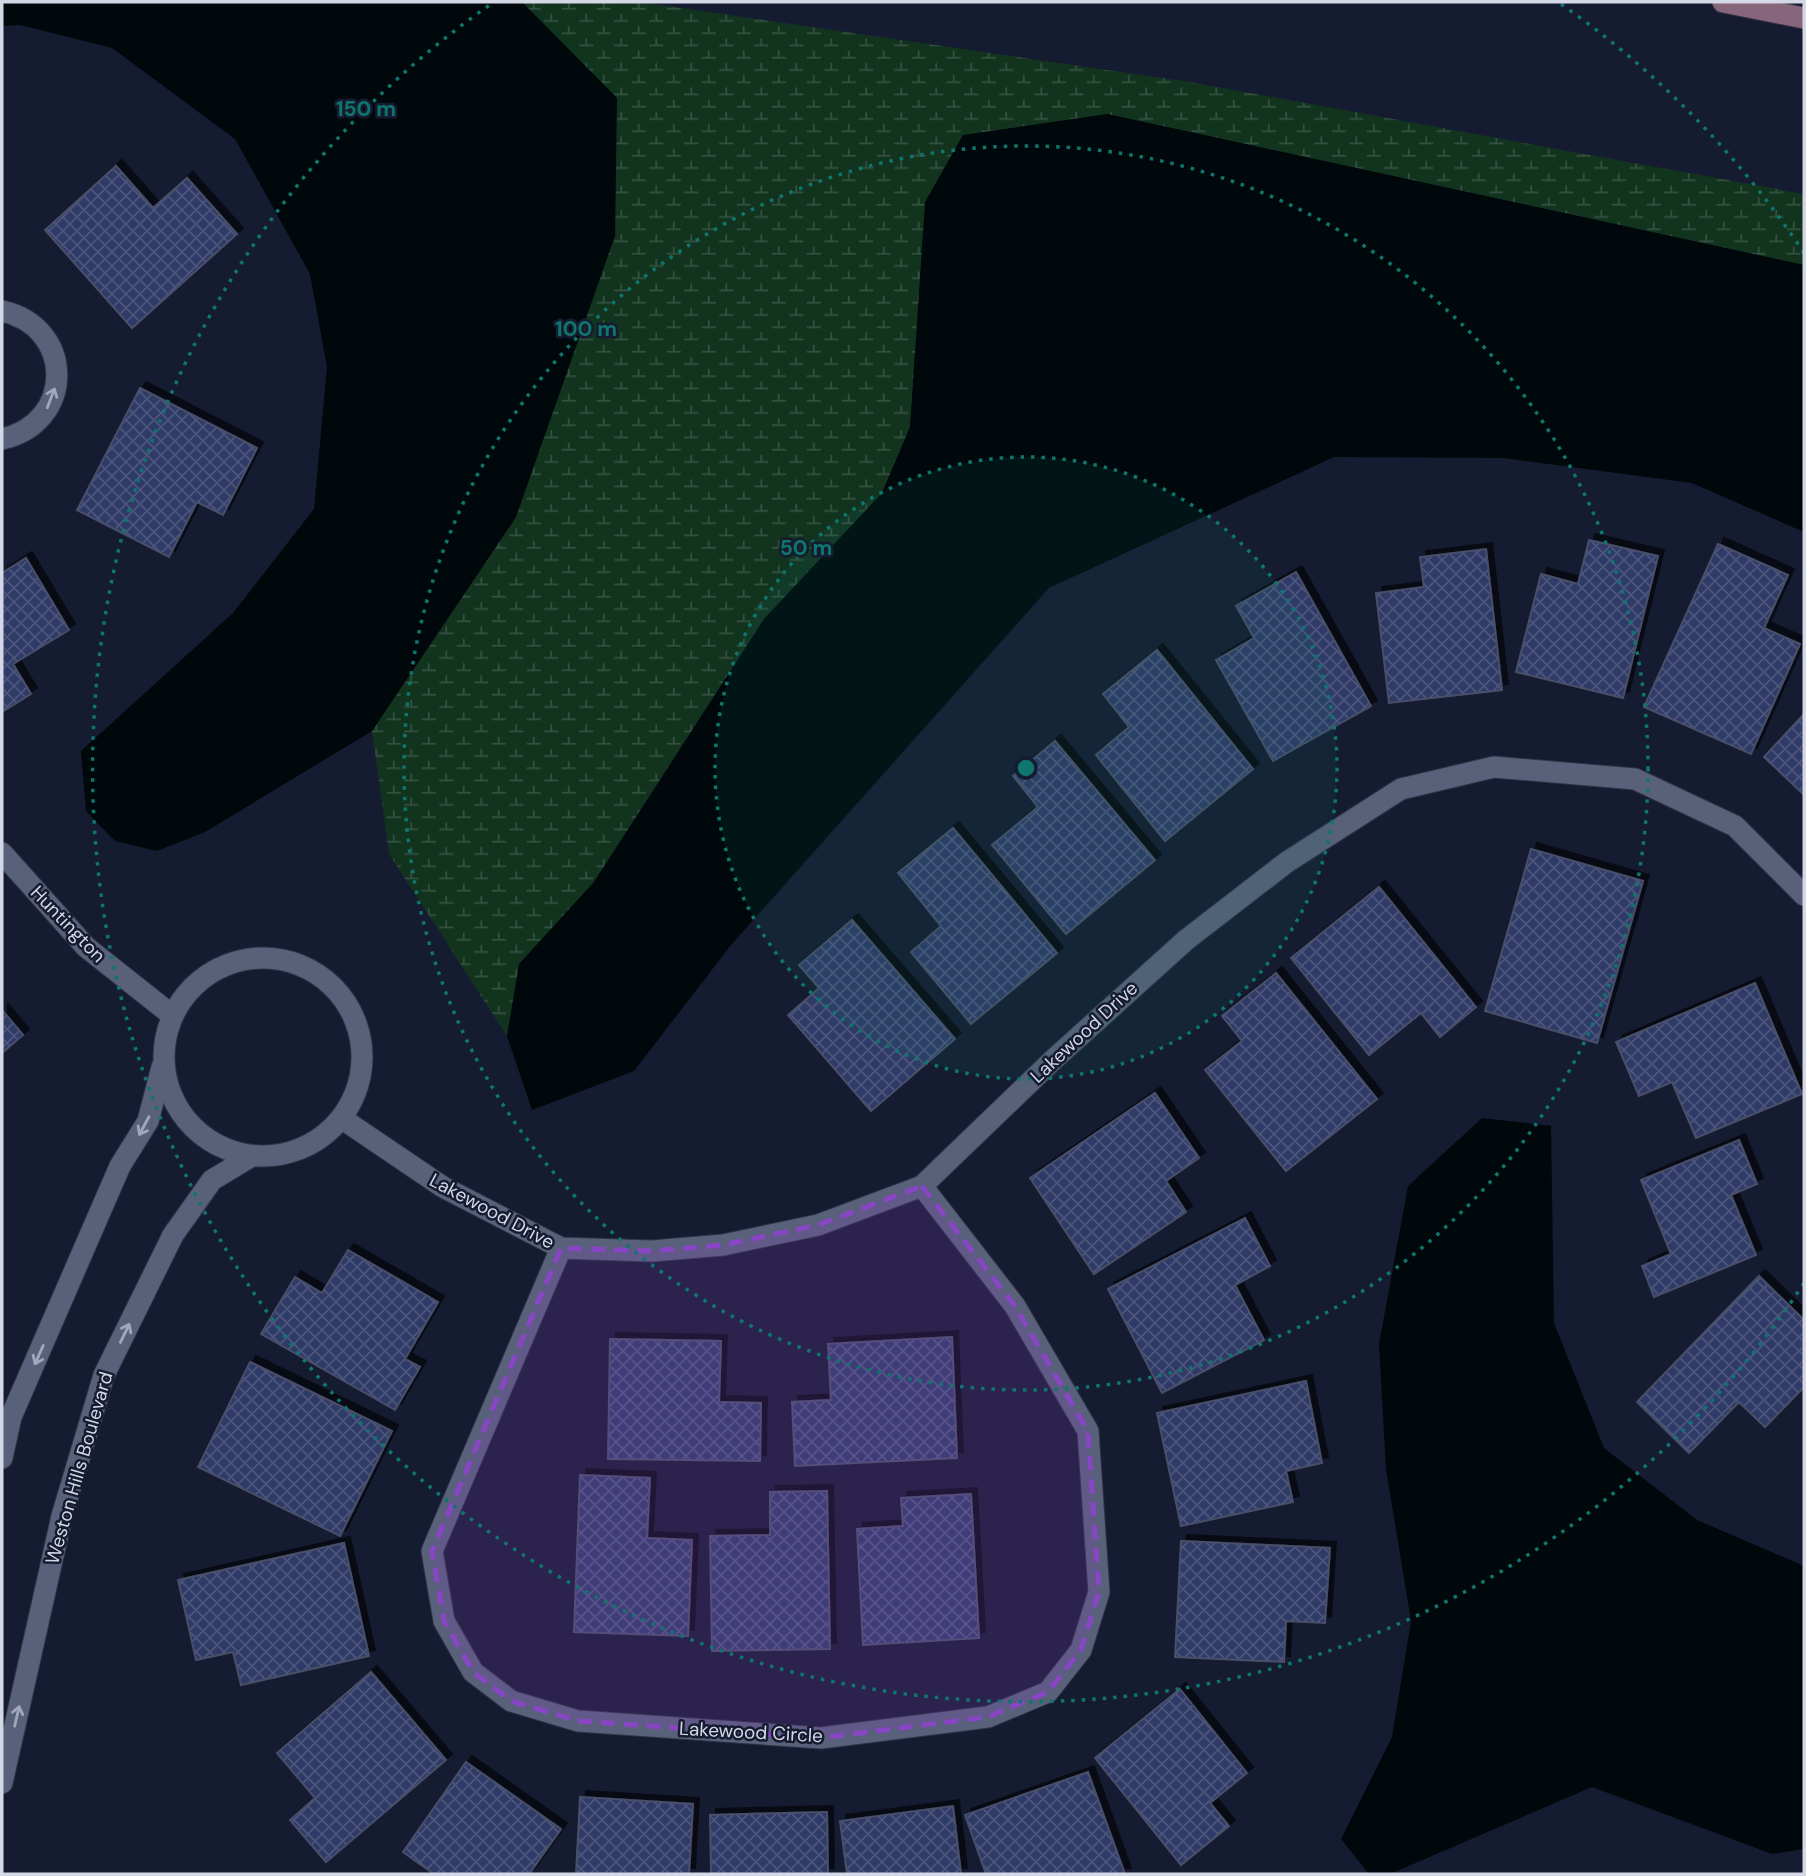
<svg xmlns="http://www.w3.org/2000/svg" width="1806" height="1876" font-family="'DM Sans',sans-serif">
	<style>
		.wetland { fill: url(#wetland-marsh) }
		.water { fill: #00080b }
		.building { fill: url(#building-cross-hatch); stroke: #484f68; stroke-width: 2; filter: url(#shadow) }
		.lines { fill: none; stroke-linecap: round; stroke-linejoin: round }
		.street-casing { stroke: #313345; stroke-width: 23 }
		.secondary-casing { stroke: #313345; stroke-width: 23 }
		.street { stroke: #58607a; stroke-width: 21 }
		.secondary { stroke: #87657b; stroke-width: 21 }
		.oneway { stroke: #a2a7bb }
		.marked { fill: #8846c5; fill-opacity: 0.2; stroke: #8846c5; stroke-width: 5; stroke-dasharray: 14 9; stroke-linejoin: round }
		.ring { fill: none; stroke: #0f766e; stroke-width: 3.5; stroke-dasharray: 3.5 7 }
		.labels { text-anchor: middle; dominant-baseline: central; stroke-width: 5; stroke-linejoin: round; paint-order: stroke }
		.street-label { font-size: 19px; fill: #d3d7e6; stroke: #151b30 }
		.centre { fill: #0f766e; stroke: #151b30; stroke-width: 3.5 }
		.ring-label { font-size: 21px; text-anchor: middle; font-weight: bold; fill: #0f766e; stroke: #151b30; stroke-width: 5; stroke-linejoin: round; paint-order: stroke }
	</style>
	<defs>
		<pattern id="wetland-marsh" width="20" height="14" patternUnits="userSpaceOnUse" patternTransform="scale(1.75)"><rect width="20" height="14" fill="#12341f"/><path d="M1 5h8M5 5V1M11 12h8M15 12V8" fill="none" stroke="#345140"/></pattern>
		<pattern id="building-cross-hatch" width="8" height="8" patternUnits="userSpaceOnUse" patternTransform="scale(1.75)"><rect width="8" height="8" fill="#2f3a66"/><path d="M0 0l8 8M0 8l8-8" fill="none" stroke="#4c567c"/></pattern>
		<filter id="shadow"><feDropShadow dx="6" dy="-6" stdDeviation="0" flood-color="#0009"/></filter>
	</defs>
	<rect width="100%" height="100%" fill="#151b30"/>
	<path class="wetland" d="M522,2H641L1190,82L1804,194V265L1107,114L918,329L910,427L882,493L764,619L594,882L520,964L507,1036L389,854L372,731L516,517L617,98Z"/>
	<path class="water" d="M2,2H522L617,98L615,236L516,517L372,731L205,832L157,851L115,841L86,811L81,751L233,613L314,509L327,367L310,274L235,139L112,48L20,25L2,26Z
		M1107,114L1804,265V532L1692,483L1503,458L1334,457L1049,588L731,945L634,1071L532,1110L507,1036L519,964L594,882L764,619L882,493L910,427L925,202L963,135Z
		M1482,1118L1551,1126L1554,1323L1604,1448L1697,1520L1804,1566V1849L1772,1854L1592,1787L1390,1874H1369L1341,1839L1392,1737L1411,1621L1386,1469L1379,1344L1408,1186Z"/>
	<path class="building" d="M116,166L153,208L187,178L237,234L132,328L45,230Z
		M140,388L257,448L223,515L197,502L169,557L77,510Z
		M1589,540L1658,556L1623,698L1516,672L1541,574L1578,584Z
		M1718,544L1788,575L1764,628L1800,644L1751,754L1644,707Z
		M1486,549L1502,690L1389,703L1376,593L1424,587L1420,557Z
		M26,558L69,630L13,664L31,694L2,712V573Z
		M1296,572L1371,706L1273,761L1216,660L1254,638L1236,606Z
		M1157,650L1253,769L1165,841L1096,755L1129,727L1103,694Z
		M1804,714V795L1764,757Z
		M1055,741L1155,860L1066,934L992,845L1038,807L1013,776Z
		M953,828L1057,953L971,1024L911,952L941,926L898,873Z
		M1531,849L1643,881L1597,1043L1485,1011Z
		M1379,887L1476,1007L1440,1037L1421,1013L1369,1055L1291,958Z
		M852,920L955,1039L871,1111L788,1015L819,988L799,965Z
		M1276,973L1377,1099L1286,1171L1205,1070L1242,1041L1222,1016Z
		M1755,983L1802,1094L1696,1138L1672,1082L1639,1096L1616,1042Z
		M2,1010L23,1035L2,1053Z
		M1155,1093L1199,1158L1166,1181L1186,1212L1094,1274L1030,1178Z
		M1739,1140L1757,1184L1731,1195L1756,1255L1654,1297L1642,1266L1671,1254L1641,1180Z
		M1245,1218L1270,1266L1235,1285L1264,1340L1162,1393L1108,1289Z
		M348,1250L438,1302L405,1359L420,1367L395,1410L261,1334L295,1277L322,1293Z
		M1759,1276L1804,1320V1387L1765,1427L1739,1402L1689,1453L1637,1402Z
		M952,1337L957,1458L795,1466L792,1402L831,1400L828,1344Z
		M610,1339L721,1341L719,1402L761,1403L760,1461L608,1459Z
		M250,1362L392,1431L340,1536L198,1467Z
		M1306,1381L1322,1463L1286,1471L1293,1502L1181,1526L1157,1413Z
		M580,1475L650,1478L647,1538L692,1540L688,1636L574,1632Z
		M827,1491L830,1649L712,1651L710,1536L770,1535V1492Z
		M971,1494L979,1638L863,1645L857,1529L903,1526L901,1498Z
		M1181,1541L1330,1548L1325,1623L1286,1621L1284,1662L1175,1657Z
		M344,1543L369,1656L241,1685L233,1652L196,1660L178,1580Z
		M371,1672L446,1760L326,1862L290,1820L315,1798L277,1753Z
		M1180,1689L1247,1773L1210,1803L1229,1826L1181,1865L1095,1758Z
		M466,1762L561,1829L529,1874H434L403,1852Z
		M1088,1772L1125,1874H986L965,1815Z
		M580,1797L693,1804L689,1874H576Z
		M953,1806L961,1874H847L840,1821Z
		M827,1812L828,1874H711L710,1815Z"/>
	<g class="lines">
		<defs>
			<path id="street" d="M2,311C75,327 75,423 2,439
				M2,853L86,947L173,1016
				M164 1057a99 99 0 1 1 198 0a99 99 0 1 1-198 0Z
				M344,1120L443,1187L561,1248L652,1251L723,1245L818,1225L922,1186L1053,1060L1186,940L1287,862L1401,789L1494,767L1635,779L1735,826L1804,895
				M561,1248L432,1551L444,1621L473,1672L511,1701L578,1721L821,1738L988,1717L1048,1692L1081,1650L1099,1592L1088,1431L1015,1306L922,1186
				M2,1458L11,1417L120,1166L148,1121L162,1067
				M2,1783L62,1516L104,1375L173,1235L212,1180L252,1156"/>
			<path id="secondary" d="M1723,2L1804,18"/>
		</defs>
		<use href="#street" class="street-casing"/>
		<use href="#secondary" class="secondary-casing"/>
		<use href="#street" class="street"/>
		<use href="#secondary" class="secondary"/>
	</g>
	<defs><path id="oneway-shaft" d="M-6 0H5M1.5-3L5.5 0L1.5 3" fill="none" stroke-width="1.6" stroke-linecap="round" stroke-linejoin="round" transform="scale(1.75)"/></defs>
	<g class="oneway">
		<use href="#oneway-shaft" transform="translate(51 398) rotate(-69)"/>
		<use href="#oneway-shaft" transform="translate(144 1126) rotate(118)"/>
		<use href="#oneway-shaft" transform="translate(125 1333) rotate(-64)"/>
		<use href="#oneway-shaft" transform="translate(39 1355) rotate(114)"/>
		<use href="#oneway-shaft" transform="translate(17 1716) rotate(-77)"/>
	</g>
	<path class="marked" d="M922,1186L1015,1306L1088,1431L1099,1592L1081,1650L1048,1692L988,1717L821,1738L578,1721L511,1701L473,1672L444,1621L432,1551L561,1248L652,1251L723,1245L818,1225Z"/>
	<circle cx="1026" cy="768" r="311" fill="#0f766e" fill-opacity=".12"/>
	<g class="ring">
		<circle cx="1026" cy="768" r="311"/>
		<circle cx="1026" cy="768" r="622"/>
		<path d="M1804 1283A933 933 0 1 1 491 4M1561 4A933 933 0 0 1 1804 253"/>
	</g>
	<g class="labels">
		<g class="street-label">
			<text transform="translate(68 924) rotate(46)">Huntington</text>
			<text transform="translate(1084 1032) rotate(-43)">Lakewood Drive</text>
			<text transform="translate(492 1211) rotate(28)">Lakewood Drive</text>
			<text transform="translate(79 1468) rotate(-74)">Weston Hills Boulevard</text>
			<text transform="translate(751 1732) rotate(3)">Lakewood Circle</text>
		</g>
	</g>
	<circle cx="1026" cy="768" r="10" class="centre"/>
	<g class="ring-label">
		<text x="366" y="116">150 m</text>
		<text x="586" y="336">100 m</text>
		<text x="806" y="555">50 m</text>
	</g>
	<rect width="1806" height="1876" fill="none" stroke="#d3d7e6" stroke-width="7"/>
</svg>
